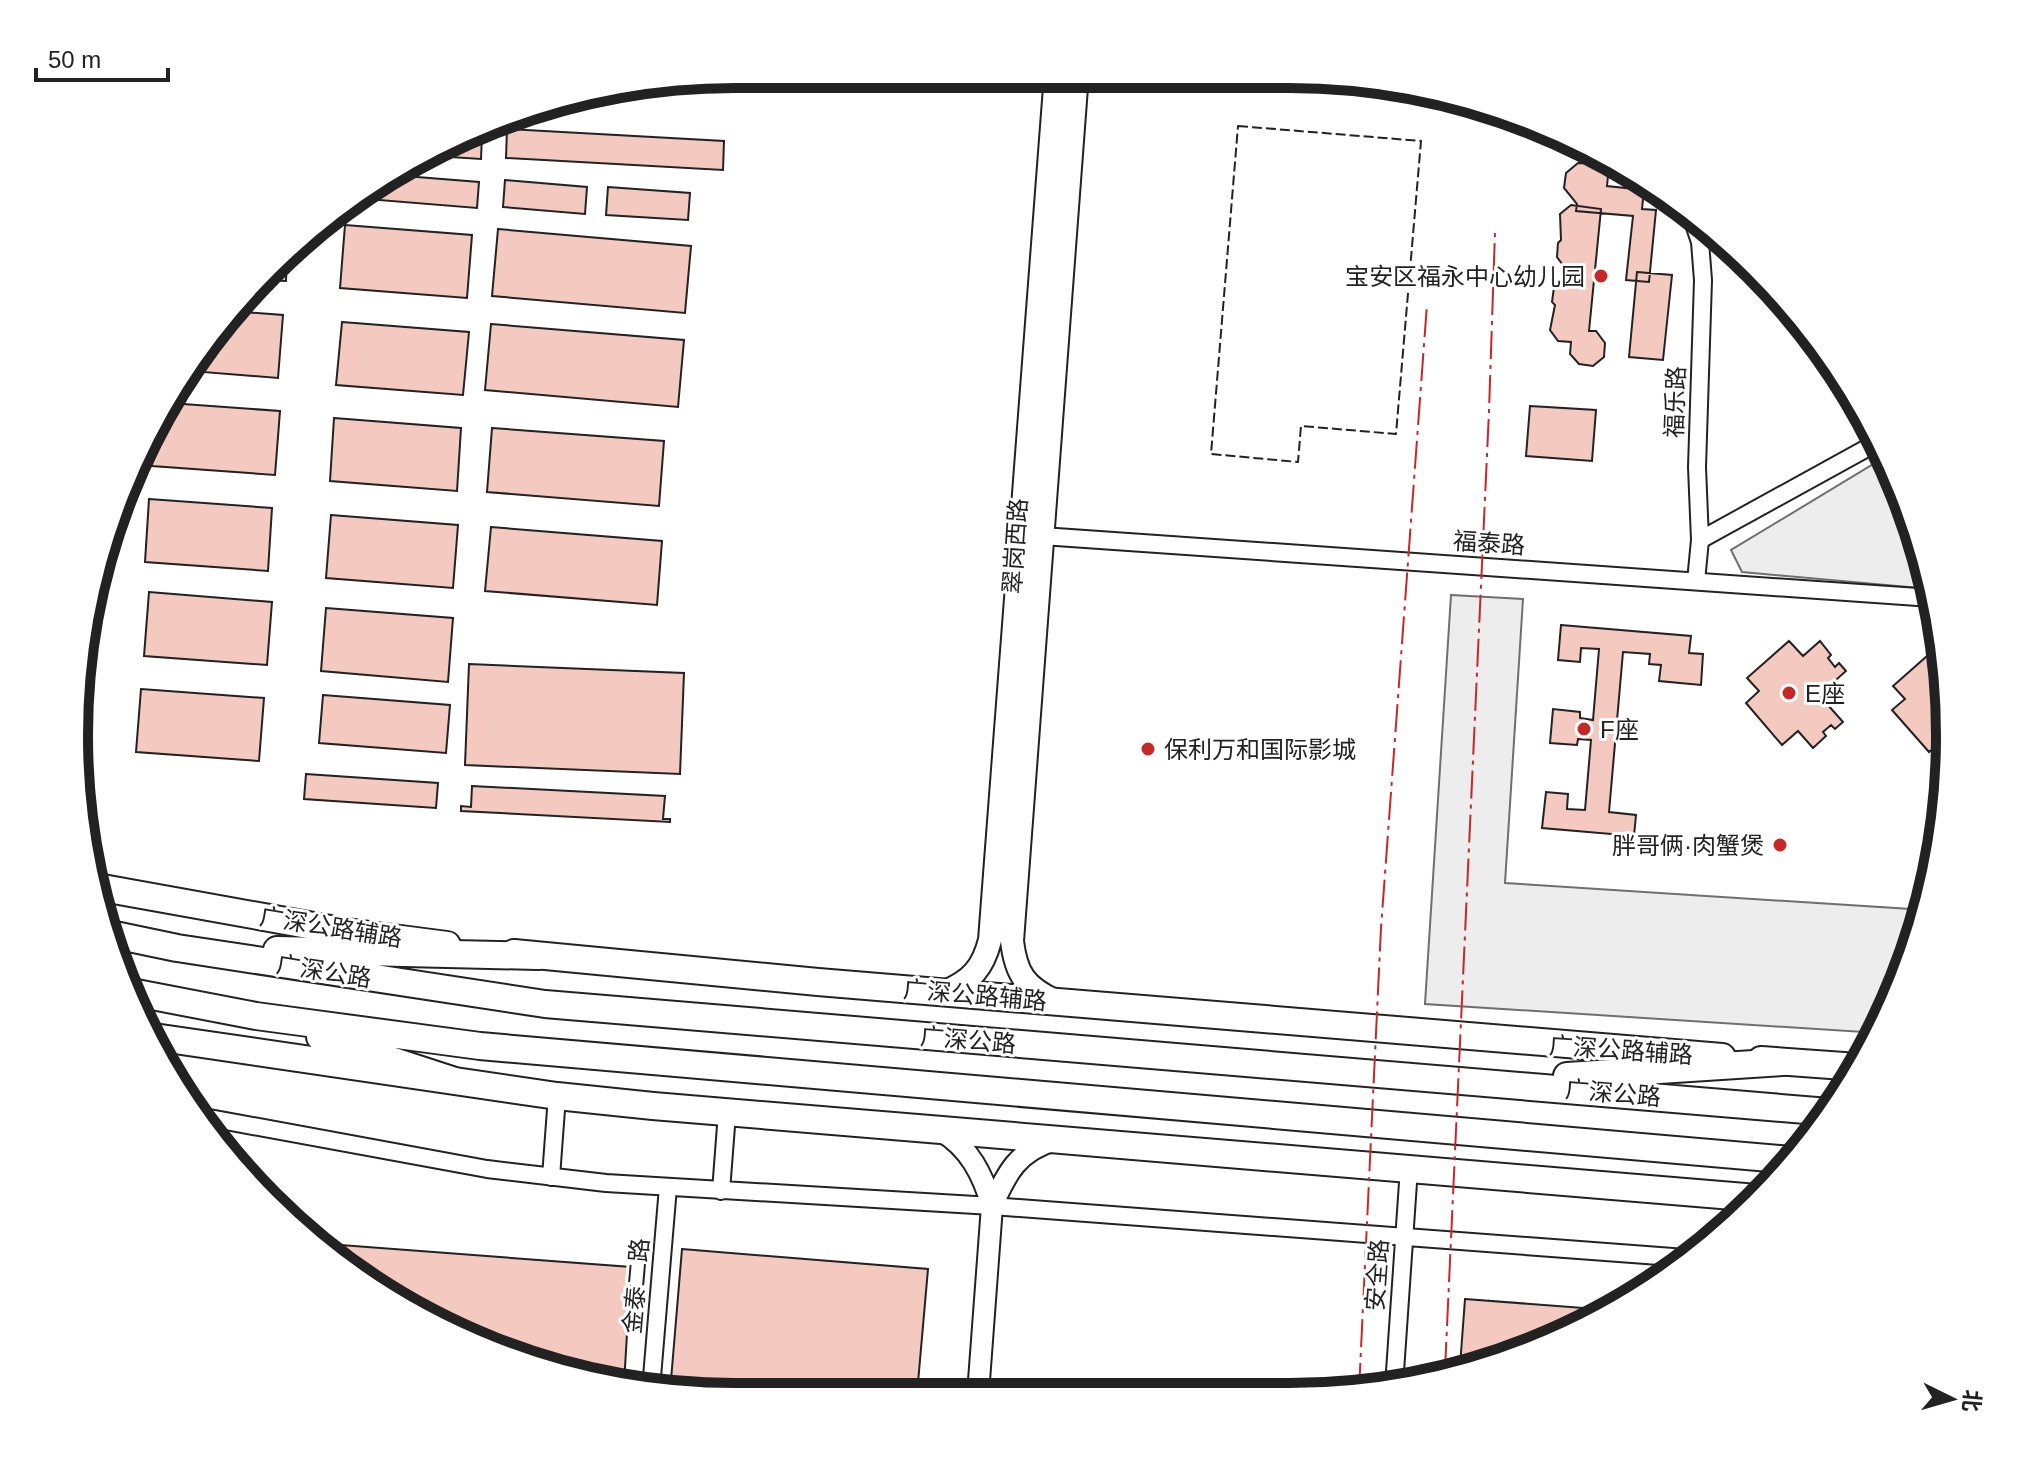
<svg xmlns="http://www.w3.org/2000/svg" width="2024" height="1471" font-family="Arial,'Noto Sans SC',sans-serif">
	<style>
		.parking { fill: #ededed; stroke: #6f6f6f; stroke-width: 2 }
		.building { fill: #f3c9c0; stroke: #222; stroke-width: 2 }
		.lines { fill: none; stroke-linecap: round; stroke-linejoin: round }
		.minor-casing { stroke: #222; stroke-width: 20 }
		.tertiary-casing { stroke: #222; stroke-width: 24 }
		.secondary-casing { stroke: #222; stroke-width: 26 }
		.primary-casing { stroke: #222; stroke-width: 30 }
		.trunk-casing { stroke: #222; stroke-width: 30 }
		.minor { stroke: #fff; stroke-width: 16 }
		.tertiary { stroke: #fff; stroke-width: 20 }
		.secondary { stroke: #fff; stroke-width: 22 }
		.primary { stroke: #fff; stroke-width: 26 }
		.trunk { stroke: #fff; stroke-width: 26 }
		.fence { stroke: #222; stroke-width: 2; stroke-dasharray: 10 4; stroke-linecap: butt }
		.power { stroke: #c62828; stroke-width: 2; stroke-dasharray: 28 6 4 6; stroke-linecap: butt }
		.poi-dot { fill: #c62828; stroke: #fff; stroke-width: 3 }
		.labels { text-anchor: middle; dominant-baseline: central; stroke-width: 6; stroke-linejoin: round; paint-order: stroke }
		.poi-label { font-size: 24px; fill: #222; stroke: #fff; text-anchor: start }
		.street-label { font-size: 24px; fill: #222; stroke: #fff }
		.rim { fill: none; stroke: #222; stroke-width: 10 }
	</style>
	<rect width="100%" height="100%" fill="#fff"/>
	<path class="parking" d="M1885,457L1915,523L1930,589L1742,572L1731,550Z
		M1451,595L1523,599L1505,883L1926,910L1879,1033L1425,1004Z"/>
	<path class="building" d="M507,129L724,141L723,170L506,158Z
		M482,134L481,159L434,156Z
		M1578,163L1599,164L1608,176L1607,186L1644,190L1642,209L1656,210L1649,282L1626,280L1633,216L1576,211L1577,204L1564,188L1566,173Z
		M392,175L479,182L477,208L354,198L368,185Z
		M505,180L587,187L585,214L503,207Z
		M608,187L690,193L688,220L606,215Z
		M1571,205L1601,209L1589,331H1596L1605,343L1604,357L1593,366L1579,364L1570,354L1571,342L1558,341L1550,330L1555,305L1552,302L1554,287L1564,278L1565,268L1557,257L1558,243L1561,240L1560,214Z
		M345,225L472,235L467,298L340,288Z
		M498,229L691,246L685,313L492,296Z
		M287,256L286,281L261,280Z
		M1637,272L1672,275L1663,360L1629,357Z
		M230,311L283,315L278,378L190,371Z
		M342,322L469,332L463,395L336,385Z
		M491,324L684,340L678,407L485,390Z
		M169,403L280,411L275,475L152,466L155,424Z
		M1530,406L1596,410L1592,461L1526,456Z
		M334,418L461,428L457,491L330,481Z
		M492,428L664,441L659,506L487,492Z
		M149,499L272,508L268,571L145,562Z
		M331,515L458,525L453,588L326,578Z
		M491,527L662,541L657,605L485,591Z
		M100,583L82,755H80V649Z
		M149,592L272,602L267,665L144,656Z
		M326,608L453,618L448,682L321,671Z
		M1561,625L1691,636L1689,653L1703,654L1701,685L1659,681L1661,665L1649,664L1650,654L1623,652L1609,812L1636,815L1634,836L1542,828L1546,792L1568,794L1567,809L1585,810L1591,740L1578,739L1577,745L1550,743L1553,709L1580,712V718L1593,720L1599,649L1581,648L1580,662L1558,660Z
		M1789,641L1803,656L1820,641L1831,655L1828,658L1835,667L1839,663L1846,671L1819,695L1843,722L1835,729L1831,725L1823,732L1826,736L1813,748L1798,731L1782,745L1746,703L1759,691L1747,678Z
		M1935,649L1945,660L1947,743L1944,739L1929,752L1892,710L1905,699L1893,686Z
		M469,664L684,673L680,774L465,765Z
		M141,689L264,698L259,761L136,752Z
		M323,695L450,705L446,753L319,743Z
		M306,774L438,783L436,808L304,799Z
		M472,786L665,796L663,819H670V822L461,811V806L471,807Z
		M314,1243L631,1267L624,1384L565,1375L443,1329L332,1260Z
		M682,1249L928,1269L917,1394L693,1396L670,1392Z
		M1465,1299L1610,1310L1581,1329L1460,1366Z"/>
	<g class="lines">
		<defs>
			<path id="minor" d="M1694,224L1700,242L1703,280L1697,467L1700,540L1696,581
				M1042,536L1932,598
				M1700,540L1878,442
				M204,1117L487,1169L606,1183L992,1206L1686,1258
				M551,1177L557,1096
				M721,1191L727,1113
				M1394,1386L1409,1168
				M651,1389L668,1187"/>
			<path id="tertiary" d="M941,1131C969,1147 983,1175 992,1206
				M978,1394L992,1206C1007,1172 1018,1151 1055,1140"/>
			<path id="secondary" d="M945,992C971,981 983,968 990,940L1056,74
				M1055,1001C1025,987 1016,974 1012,941L1077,74"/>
			<path id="primary" d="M97,887L347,932L447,945
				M514,953L818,982L1722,1057
				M154,1037L557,1096L653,1106L1757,1198
				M1761,1060L1858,1067"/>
			<path id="trunk" d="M110,934L177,948L545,1004L1829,1112
				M277,950L537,956
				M126,991L256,1016L480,1046L1792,1160
				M320,1037L452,1080
				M1567,1076L1783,1062"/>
		</defs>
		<use href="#minor" class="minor-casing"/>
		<use href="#tertiary" class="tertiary-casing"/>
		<use href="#secondary" class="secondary-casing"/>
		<use href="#primary" class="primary-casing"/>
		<use href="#trunk" class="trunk-casing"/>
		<use href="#minor" class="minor"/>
		<use href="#tertiary" class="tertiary"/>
		<use href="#secondary" class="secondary"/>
		<use href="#primary" class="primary"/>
		<use href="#trunk" class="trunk"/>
		<path class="fence" d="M1238,126L1421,141L1396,434L1301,426L1298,462L1211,454Z"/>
		<path class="power" d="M1445,1370L1489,411L1495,232
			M1359,1391L1381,928L1427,304"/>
	</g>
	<g class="poi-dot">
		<circle cx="1601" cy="276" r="8"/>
		<circle cx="1789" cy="693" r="8"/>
		<circle cx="1584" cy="729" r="8"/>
		<circle cx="1148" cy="749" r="8"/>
		<circle cx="1780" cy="845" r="8"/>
	</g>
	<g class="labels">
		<g class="poi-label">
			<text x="1585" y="276" text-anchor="end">宝安区福永中心幼儿园</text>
			<text x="1805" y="693">E座</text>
			<text x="1600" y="729">F座</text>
			<text x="1164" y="749">保利万和国际影城</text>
			<text x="1764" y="845" text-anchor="end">胖哥俩·肉蟹煲</text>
		</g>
		<g class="street-label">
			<text transform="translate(1675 402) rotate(-88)">福乐路</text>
			<text transform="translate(1489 543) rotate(4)">福泰路</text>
			<text transform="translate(1015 546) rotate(-86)">翠岗西路</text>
			<text transform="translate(331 927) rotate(9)">广深公路辅路</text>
			<text transform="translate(324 971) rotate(9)">广深公路</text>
			<text transform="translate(975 995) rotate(5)">广深公路辅路</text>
			<text transform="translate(968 1040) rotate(5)">广深公路</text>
			<text transform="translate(1621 1050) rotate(4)">广深公路辅路</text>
			<text transform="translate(1613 1093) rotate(5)">广深公路</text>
			<text transform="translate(1377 1275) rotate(-86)">安全路</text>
			<text transform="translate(636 1286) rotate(-85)">金泰二路</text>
		</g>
	</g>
	<path d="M0 0H2024V1471H0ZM735 88H1289A647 647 0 0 1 1936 735V736A647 647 0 0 1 1289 1383H735A647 647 0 0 1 88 736V735A647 647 0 0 1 735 88Z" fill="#fff" fill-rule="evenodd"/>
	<path class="rim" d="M735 88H1289A647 647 0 0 1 1936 735V736A647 647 0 0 1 1289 1383H735A647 647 0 0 1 88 736V735A647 647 0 0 1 735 88Z"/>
	<g transform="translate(1952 1399) rotate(95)" stroke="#ffffff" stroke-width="6" paint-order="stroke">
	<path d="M0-6L14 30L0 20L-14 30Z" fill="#222222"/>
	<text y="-12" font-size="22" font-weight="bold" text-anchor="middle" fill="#222222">北</text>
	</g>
	<path d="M36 68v12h132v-12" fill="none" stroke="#222222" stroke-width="4"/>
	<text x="48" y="68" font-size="24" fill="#222222" stroke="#ffffff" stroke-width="6" paint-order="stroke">50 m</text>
</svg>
